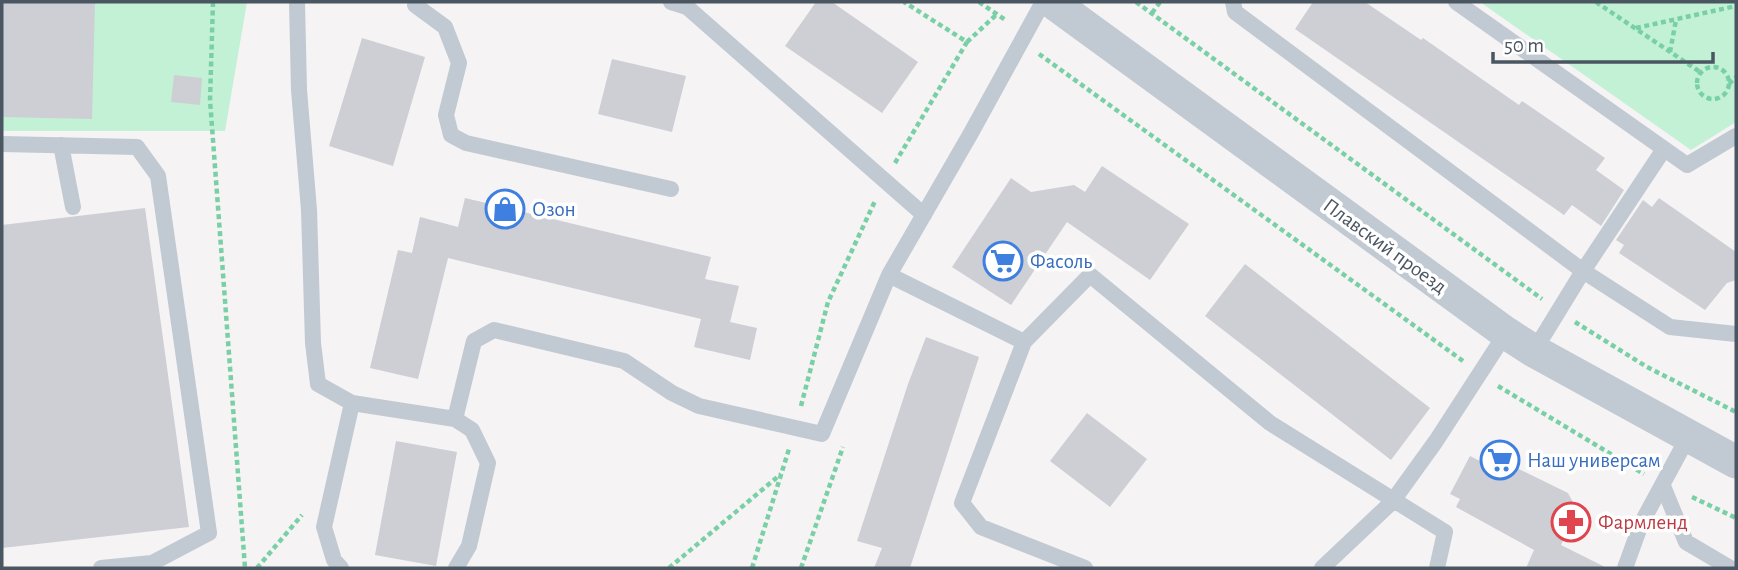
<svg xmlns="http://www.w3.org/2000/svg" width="1738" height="570" font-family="'Alegreya Sans',sans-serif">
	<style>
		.green { fill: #c3f1d5 }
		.building { fill: #cdcfd5 }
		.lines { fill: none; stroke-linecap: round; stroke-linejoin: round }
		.path { stroke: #7ad0a6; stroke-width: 4.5; stroke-dasharray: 5 3.5; stroke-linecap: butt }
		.lane { stroke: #c1cad2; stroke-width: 16 }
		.street { stroke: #c1cad2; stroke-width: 33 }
		.labels { text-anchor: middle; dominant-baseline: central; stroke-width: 7; stroke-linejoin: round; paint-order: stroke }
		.shop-label { font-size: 21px; fill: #366cbe; stroke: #fff; text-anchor: start }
		.street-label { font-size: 21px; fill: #4a5661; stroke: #fff }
		.health-label { font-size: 21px; fill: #be3a42; stroke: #fff; text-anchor: start }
	</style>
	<rect width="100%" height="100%" fill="#f5f3f3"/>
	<path class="green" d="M2,2H247L225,131H2Z
		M1480,2H1736V122L1691,150Z"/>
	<path class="building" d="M2,2H95L92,119L2,117Z
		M816,2H832L918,62L882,113L785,46Z
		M1313,2H1365L1421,40L1423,38L1519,105L1522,101L1605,158L1596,170L1624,190L1601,226L1572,205L1564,215L1295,29Z
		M362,38L425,57L393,166L329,146Z
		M612,59L686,76L672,132L598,114Z
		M174,75L202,78L200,105L171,102Z
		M1102,166L1189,224L1150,280L1067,222L1011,305L952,267L1011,178L1031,192L1074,185L1085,192Z
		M465,198L711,257L705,279L739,286L730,322L757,328L750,360L694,347L701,319L448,258L418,379L370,368L398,250L412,253L420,217L458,227Z
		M1659,198L1736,252V280L1727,283L1705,310L1619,253L1624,245L1616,240L1643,200L1652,207Z
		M145,208L189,527L2,548V225Z
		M1245,264L1430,408L1391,460L1205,316Z
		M926,337L979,357L910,568H874L882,548L857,541L908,384Z
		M1087,413L1147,459L1110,507L1050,461Z
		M396,441L457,452L436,566L375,555Z
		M1486,453L1568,493L1577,510L1561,545L1607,568H1526L1534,550L1456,507L1460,499L1450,494L1470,456L1482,462Z"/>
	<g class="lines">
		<path class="path" d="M213,2L210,100L245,568
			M979,2L1007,21
			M1136,2L1542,299
			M1596,2L1700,72
			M1152,13L1160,2
			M1636,28L1736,6
			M967,42L997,14
			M1670,52L1676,20
			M1039,54L1463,361
			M1697 83a16 16 0 1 1 32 0a16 16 0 1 1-32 0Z
			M1729,84L1736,77
			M895,163L967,42L904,2
			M1575,322L1647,367L1736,412
			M1498,386L1644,474
			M801,406L828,302L875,201
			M1692,497L1736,518
			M257,568L302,515
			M669,568L781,474
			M752,568L789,449
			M801,568L843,447"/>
		<path class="lane" d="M297,2L299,90L309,210L313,343L318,384L352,403L455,419L472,430L488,463L469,546L456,568
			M671,2L687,7L924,215
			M1233,2L1235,12L1583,271L1664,149
			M1456,2L1687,165L1736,136
			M415,5L445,27L459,63L446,115L451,135L466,143L671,189
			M2,144L137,147L158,176L209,533L152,563L101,568
			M61,145L73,207
			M889,275L1024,342L962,503L981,527L1085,568
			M1024,342L1090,275L1270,423L1445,532L1437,568
			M1534,351L1583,271L1670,327L1736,334
			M455,419L474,341L494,330L624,361L672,393L699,406L822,434L889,275L971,133L1043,2
			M1663,486L1686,542L1730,568
			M341,568L334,560L324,527L352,403
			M1322,568L1392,502L1436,441L1506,333
			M1625,568L1641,524L1688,437"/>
		<path class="street" d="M1052,2L1506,333L1534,351L1736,462"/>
	</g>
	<defs>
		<symbol id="shop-ring" viewBox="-11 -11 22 22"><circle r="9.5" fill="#fff" stroke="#3f7fe0" stroke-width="1.5"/><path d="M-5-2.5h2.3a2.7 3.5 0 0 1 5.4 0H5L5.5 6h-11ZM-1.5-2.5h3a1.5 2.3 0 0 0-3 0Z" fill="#3f7fe0"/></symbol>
		<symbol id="supermarket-ring" viewBox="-11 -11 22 22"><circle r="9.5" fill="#fff" stroke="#3f7fe0" stroke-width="1.5"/><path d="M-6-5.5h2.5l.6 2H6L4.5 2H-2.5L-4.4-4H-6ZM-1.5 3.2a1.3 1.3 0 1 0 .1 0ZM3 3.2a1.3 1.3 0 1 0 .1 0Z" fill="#3f7fe0"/></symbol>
		<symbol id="pharmacy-ring" viewBox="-11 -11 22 22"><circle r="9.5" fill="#fff" stroke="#e0444e" stroke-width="1.5"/><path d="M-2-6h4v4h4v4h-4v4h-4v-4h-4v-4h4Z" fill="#e0444e"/></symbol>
	</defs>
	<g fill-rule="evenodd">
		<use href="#shop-ring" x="483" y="187" width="44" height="44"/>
		<use href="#supermarket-ring" x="981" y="239" width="44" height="44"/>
		<use href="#supermarket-ring" x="1478" y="438" width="44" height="44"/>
		<use href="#pharmacy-ring" x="1549" y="500" width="44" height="44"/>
	</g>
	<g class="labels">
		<g class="shop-label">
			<text x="532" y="209">Озон</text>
			<text x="1030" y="261">Фасоль</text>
			<text x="1527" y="460">Наш универсам</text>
		</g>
		<g class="street-label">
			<text transform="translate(1385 246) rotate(36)">Плавский проезд</text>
		</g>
		<g class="health-label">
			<text x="1598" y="522">Фармленд</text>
		</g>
	</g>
	<rect width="1738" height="570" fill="none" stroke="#4a5661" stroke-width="7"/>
	<path d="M1493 52v10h220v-10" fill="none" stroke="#4a5661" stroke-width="3.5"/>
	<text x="1504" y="52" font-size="21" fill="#4a5661" stroke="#ffffff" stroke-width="5" paint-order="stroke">50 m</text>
</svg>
